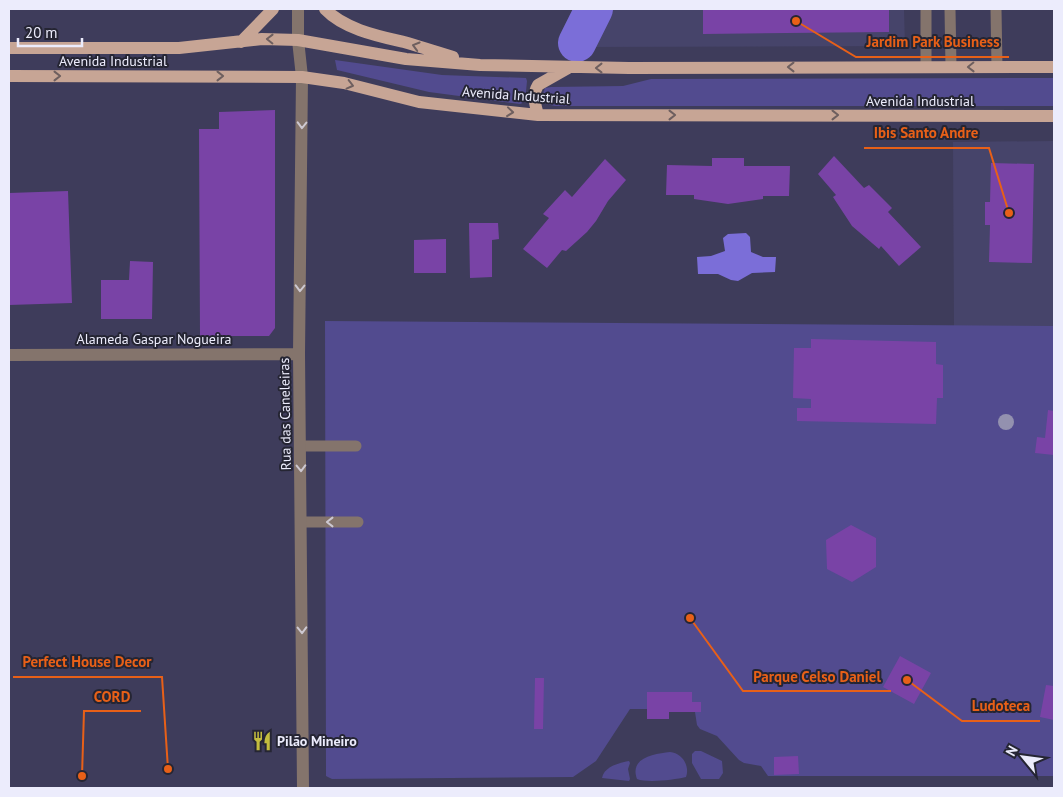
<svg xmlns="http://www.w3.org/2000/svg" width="1063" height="797" font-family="'PT Sans',sans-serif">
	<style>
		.built { fill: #46446a }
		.green { fill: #524b8f }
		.water { fill: #7b6ed8 }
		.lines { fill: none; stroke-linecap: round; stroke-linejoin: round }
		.river { stroke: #7b6ed8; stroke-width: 38 }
		.building { fill: #7943a6 }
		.service { stroke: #84746c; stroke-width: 11 }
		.minor { stroke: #84746c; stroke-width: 12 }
		.primary { stroke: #c7a595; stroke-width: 12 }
		.tree { fill: #9391af }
		.oneway { stroke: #6e5f5f }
		.oneway2 { stroke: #cdc8d1 }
		.labels { text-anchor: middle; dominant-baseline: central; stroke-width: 4; stroke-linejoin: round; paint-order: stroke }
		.street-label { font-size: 14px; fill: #ececfc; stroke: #252533 }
		.poi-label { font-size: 14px; font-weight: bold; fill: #ececfc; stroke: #252533; text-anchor: start }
		.leader { fill: none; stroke: #e86018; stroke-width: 2 }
		.callout-dot { fill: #e86018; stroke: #252533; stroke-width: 2 }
		.callout-label { font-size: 15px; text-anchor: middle; font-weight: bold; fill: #e86018; stroke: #252533; stroke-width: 4; stroke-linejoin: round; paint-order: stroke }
	</style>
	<rect width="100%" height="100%" fill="#3e3c5b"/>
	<path class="built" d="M604,9H904L905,46L583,47Z
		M1054,141V326H954L953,142Z"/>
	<path class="green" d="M335,60L442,75L526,78L527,81L525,102L520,104L429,92L337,70Z
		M1054,78V106H555L546,104L542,96L545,88L551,87L623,86L651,79Z
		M325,321L1054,326V776H768L761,766L744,763L739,760L717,736L700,729L697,725L695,712H669V719H647V709H630L596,761L573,777L332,779L326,776Z
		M695,751H701L722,761L723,773L719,779H701L692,763V754Z
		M670,752C683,753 690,767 686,777C674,780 647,783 637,779C629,757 655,754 670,752Z
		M629,761L630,763L628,769L630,779L629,781L602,778C604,767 618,763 629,761Z"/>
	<path class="water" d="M746,233L750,237L751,252L763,257H776L775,272L752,273L738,281L731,280L718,274H698L697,257L711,256L725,251L723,238L728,234Z"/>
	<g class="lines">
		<path class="river" d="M577,43L594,9"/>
	</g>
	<path class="building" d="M703,9H889V32L703,34Z
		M275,110V328L269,336H200L199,129H219V112Z
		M834,156L864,188L869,185L892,208L888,212L921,247L899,266L881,246L879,249L852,226L833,197L836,195L818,174Z
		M712,158H744V166H790L789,196H763V199L728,204L694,199V195H666L667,165L712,166Z
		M605,159L626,180L608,201L596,221L587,232L566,251L562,250L547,268L523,249L549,218L543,214L565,190L572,197Z
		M991,163L1034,164L1032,263L989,262L990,225H985V202H990Z
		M68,191L72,303L9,305V193Z
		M469,223H498L499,239L492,240V277L470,278Z
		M446,239V273H414V240Z
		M130,261L153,262L152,319H101V280H129Z
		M811,339L936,342V364L943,365V398H937L936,424L797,421V408H811V399L793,398L794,348H811Z
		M1048,410L1054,411V455L1035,453L1037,437L1045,438Z
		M851,525L876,538V567L852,582L827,569L826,540Z
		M900,656L931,673L914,704L883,687Z
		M535,678H544L543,729H534Z
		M1046,685L1054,686V720L1040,717Z
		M647,692H692V702H701V712H669V719H647Z
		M798,756L799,774L774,775V757Z"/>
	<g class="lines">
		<path class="service" d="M950,9L951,67
			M996,9L997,67
			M926,67V9
			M300,446H356
			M301,522H358"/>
		<path class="minor" d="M298,9V40L302,77L299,354L303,788
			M9,355L299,354"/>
		<path class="primary" d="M325,9C344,29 378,36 404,42C421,47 437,52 453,57
			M241,42L273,9
			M9,48H179L262,39L298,40L406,59L480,65L629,68L1054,67
			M9,76L302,77L344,83L419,102L538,115L1054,116
			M538,115C535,104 532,95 538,85L568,68"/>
	</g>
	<circle class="tree" cx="1006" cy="422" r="8"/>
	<defs><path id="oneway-chevron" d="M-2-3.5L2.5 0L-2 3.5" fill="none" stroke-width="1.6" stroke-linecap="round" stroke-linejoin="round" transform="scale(1.25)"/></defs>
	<g class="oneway">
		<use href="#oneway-chevron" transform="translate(270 39) rotate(-179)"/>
		<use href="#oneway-chevron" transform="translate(416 46) rotate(-164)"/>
		<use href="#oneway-chevron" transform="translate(791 67) rotate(180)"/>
		<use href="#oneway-chevron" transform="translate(971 67) rotate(179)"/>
		<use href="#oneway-chevron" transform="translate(599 68) rotate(-180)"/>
		<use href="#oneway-chevron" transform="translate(57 76)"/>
		<use href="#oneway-chevron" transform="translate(220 76)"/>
		<use href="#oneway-chevron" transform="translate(350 85) rotate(14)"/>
		<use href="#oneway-chevron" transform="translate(510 112) rotate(6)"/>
		<use href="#oneway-chevron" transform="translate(672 115)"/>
		<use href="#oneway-chevron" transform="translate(835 115)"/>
	</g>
	<g class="oneway2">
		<use href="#oneway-chevron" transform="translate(302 125) rotate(91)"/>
		<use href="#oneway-chevron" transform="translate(300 288) rotate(91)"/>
		<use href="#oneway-chevron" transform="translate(301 468) rotate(89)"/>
		<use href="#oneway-chevron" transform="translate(330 522) rotate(180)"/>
		<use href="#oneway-chevron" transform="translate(302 630) rotate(89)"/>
	</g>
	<defs>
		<symbol id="restaurant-bare" viewBox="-9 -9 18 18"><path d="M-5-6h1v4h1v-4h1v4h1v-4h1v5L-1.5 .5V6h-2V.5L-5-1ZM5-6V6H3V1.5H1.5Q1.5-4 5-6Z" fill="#c3bd3e" stroke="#252533" stroke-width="2.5" paint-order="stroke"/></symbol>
	</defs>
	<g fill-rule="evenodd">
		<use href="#restaurant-bare" x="248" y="727" width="28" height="28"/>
	</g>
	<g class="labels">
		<g class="street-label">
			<text x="113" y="61">Avenida Industrial</text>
			<text transform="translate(516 95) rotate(4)">Avenida Industrial</text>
			<text x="920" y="101">Avenida Industrial</text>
			<text x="154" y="339">Alameda Gaspar Nogueira</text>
			<text transform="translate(285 414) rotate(-91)">Rua das Caneleiras</text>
		</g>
		<g class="poi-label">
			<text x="277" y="741">Pilão Mineiro</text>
		</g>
	</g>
	<path class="leader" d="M796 21L856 57H1009M1009 213L989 148H864M168 769L162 677H13M690 618L743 691H891M82 776L84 711H141M907 680L962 721H1040"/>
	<g class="callout-dot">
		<circle cx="796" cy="21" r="5"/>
		<circle cx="1009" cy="213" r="5"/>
		<circle cx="168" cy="769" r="5"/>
		<circle cx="690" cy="618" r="5"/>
		<circle cx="82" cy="776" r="5"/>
		<circle cx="907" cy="680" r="5"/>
	</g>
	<g class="callout-label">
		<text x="933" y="47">Jardim Park Business</text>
		<text x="926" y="138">Ibis Santo Andre</text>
		<text x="87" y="667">Perfect House Decor</text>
		<text x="817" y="682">Parque Celso Daniel</text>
		<text x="112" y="702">CORD</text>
		<text x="1001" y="711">Ludoteca</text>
	</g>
	<rect width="1063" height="797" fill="none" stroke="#ececfc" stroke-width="20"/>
	<g transform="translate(1023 757) rotate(299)" stroke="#252533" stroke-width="4" paint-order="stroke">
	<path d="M0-4L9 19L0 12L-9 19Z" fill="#ececfc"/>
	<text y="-8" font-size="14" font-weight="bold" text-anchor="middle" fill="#ececfc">N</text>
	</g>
	<path d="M18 38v8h64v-8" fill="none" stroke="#ececfc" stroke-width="2.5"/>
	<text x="25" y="38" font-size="15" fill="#ececfc" stroke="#252533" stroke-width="4" paint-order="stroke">20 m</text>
</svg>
